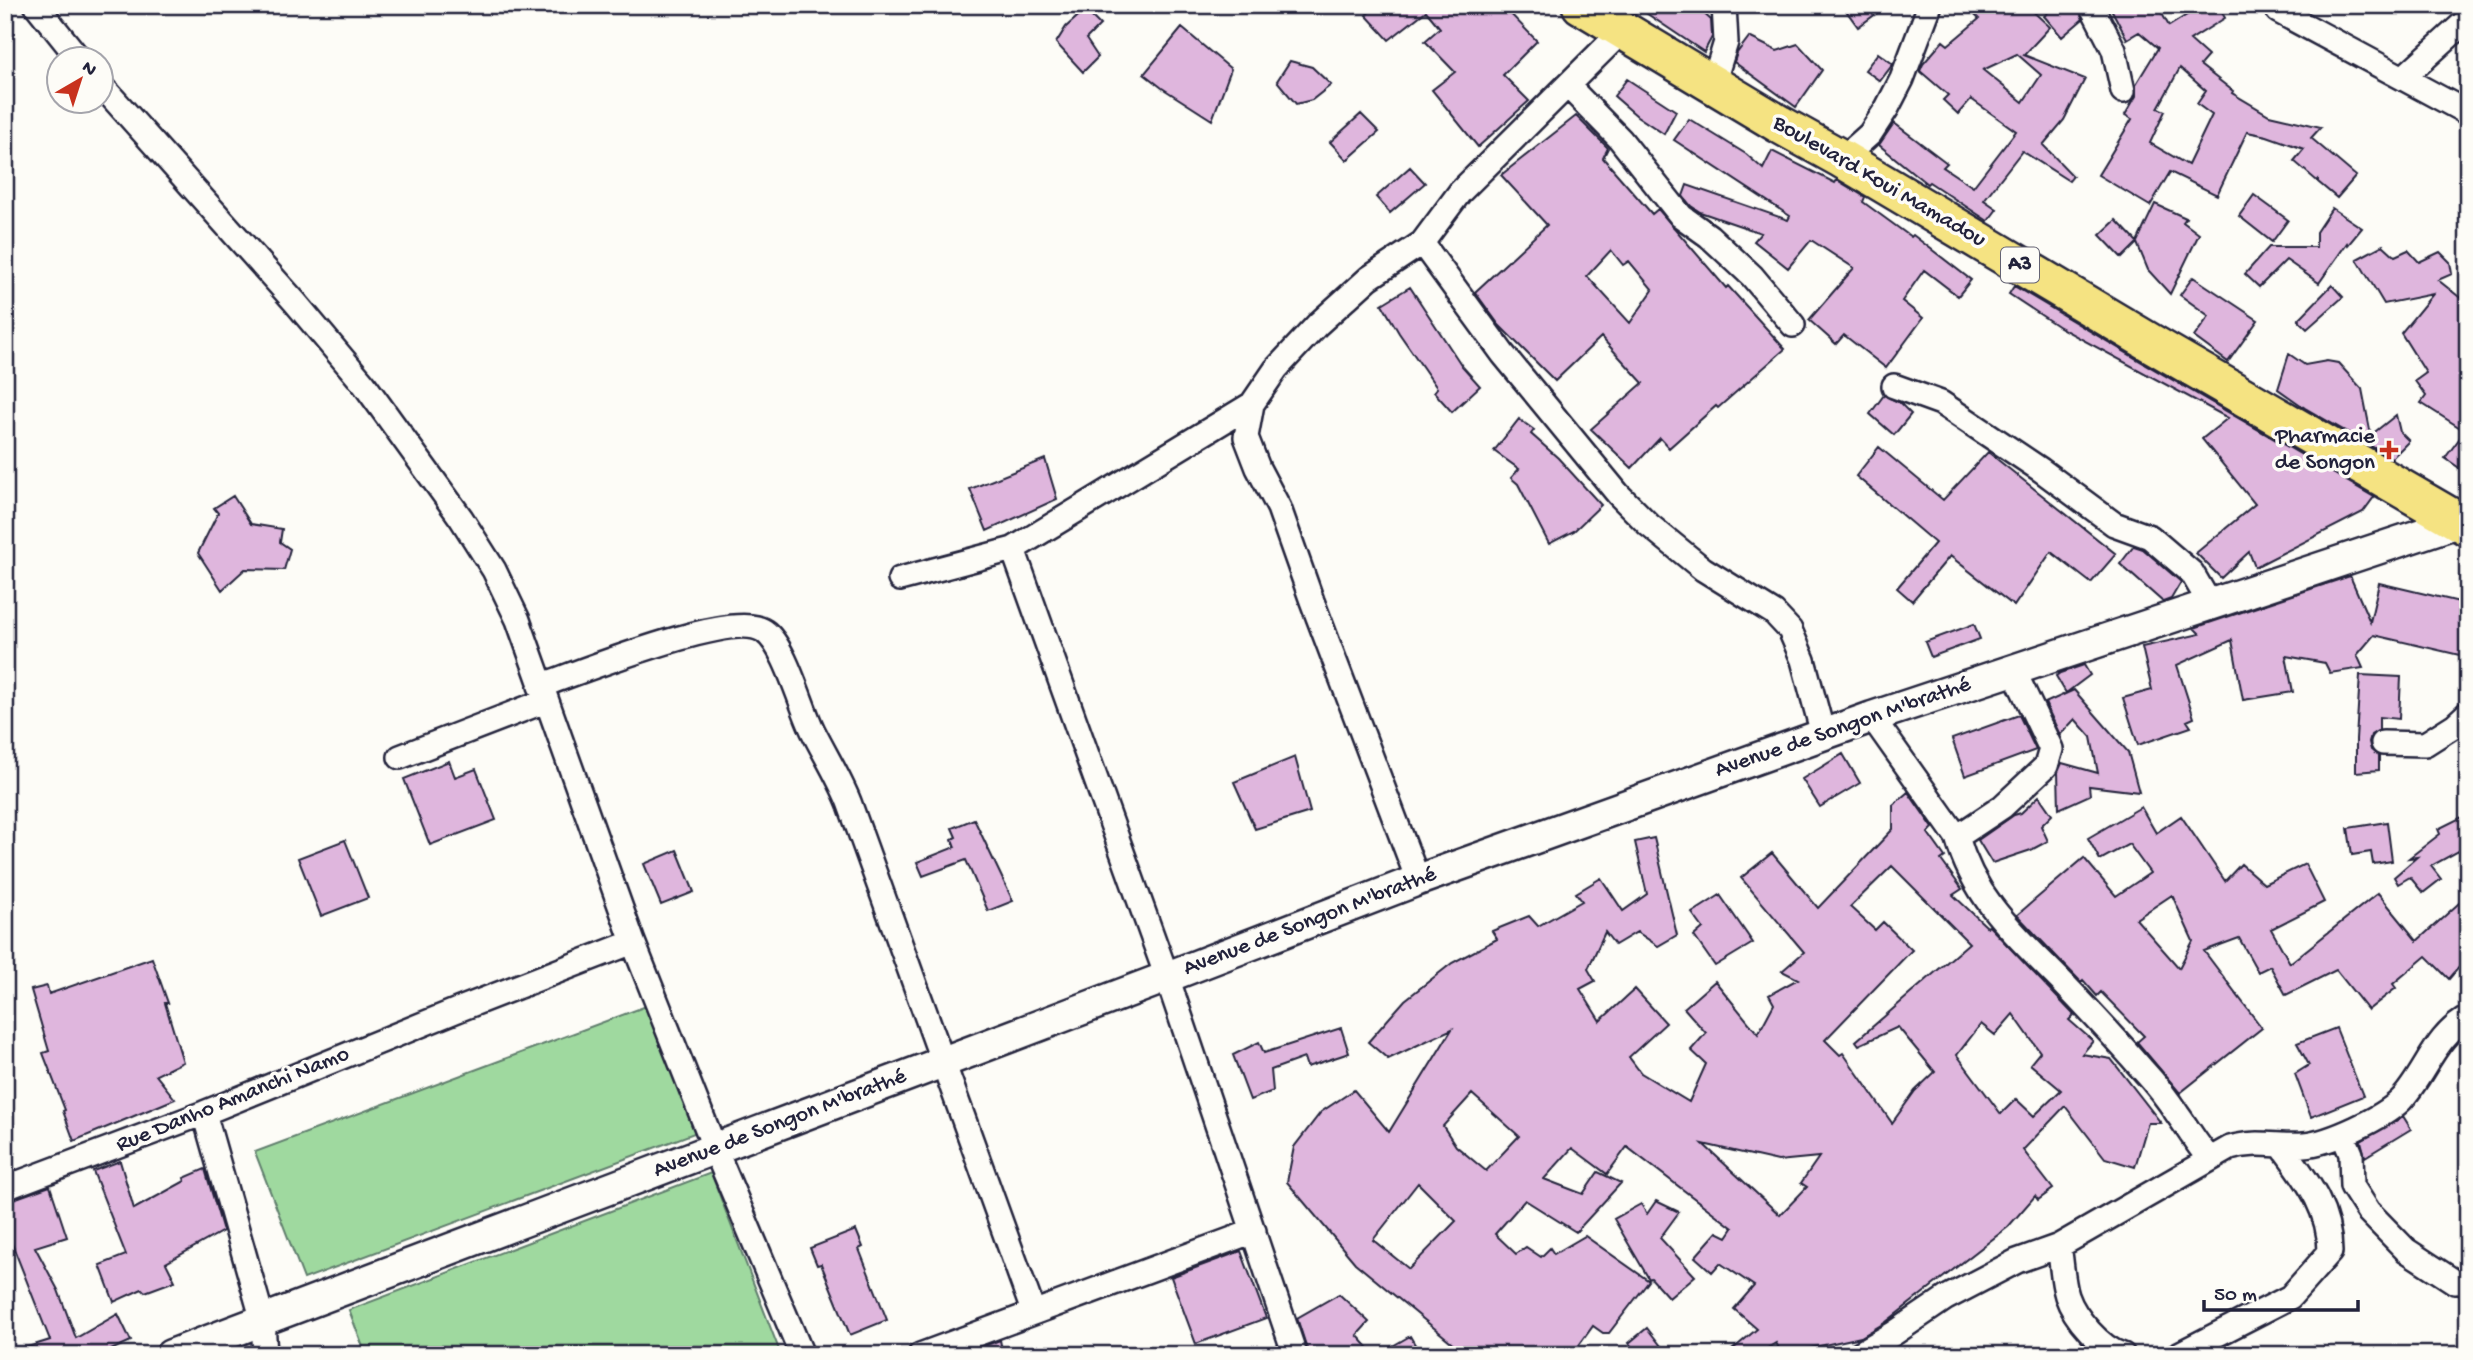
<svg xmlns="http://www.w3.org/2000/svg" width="2473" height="1360" font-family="'Gochi Hand',sans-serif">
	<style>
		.green { fill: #9fd99f; stroke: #607e6d; stroke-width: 2 }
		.building { fill: #dfb6dd; stroke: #22223b; stroke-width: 2; fill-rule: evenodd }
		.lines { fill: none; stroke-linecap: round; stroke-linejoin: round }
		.minor-casing { stroke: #22223b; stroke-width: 28 }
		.tertiary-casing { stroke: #22223b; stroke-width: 35 }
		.primary-casing { stroke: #22223b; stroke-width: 42 }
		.minor { stroke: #fdfcf7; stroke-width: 23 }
		.tertiary { stroke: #fdfcf7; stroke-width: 30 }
		.primary { stroke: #f5e382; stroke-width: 37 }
		.poi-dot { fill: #c8321e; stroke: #fdfcf7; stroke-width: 2.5 }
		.labels { text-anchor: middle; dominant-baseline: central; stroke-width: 7; stroke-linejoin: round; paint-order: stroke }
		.shield { fill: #fdfcf7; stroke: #646373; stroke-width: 2 }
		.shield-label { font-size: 21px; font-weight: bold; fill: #22223b }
		.street-label { font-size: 23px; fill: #22223b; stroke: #fdfcf7 }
		.poi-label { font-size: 23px; fill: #22223b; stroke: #fdfcf7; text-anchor: end }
	</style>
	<rect width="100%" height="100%" fill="#fdfcf7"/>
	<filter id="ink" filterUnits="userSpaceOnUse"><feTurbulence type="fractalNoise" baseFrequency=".0143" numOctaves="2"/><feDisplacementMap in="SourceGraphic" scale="14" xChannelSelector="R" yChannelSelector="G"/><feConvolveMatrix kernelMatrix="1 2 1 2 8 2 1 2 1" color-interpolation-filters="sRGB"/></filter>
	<g filter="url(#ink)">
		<path class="green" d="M649,1005L697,1132L304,1279L255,1152Z
			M711,1173L781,1355H366L349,1310Z"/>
		<path class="building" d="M1377,5H1502L1537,41L1503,75L1529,101L1478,147L1432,90L1455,72L1425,41L1440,28L1426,11L1389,40L1366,15Z
			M1634,5H1704L1702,12L1711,20L1712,37L1704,52Z
			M1842,5H1888L1858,27Z
			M1964,5H2026L2050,27L2024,55L2085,79L2064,120L2043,145L2073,176L2069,181L2022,151L1984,200L1997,209L1988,221L1929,182L1927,184L1879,145L1894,123L1947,163L1943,167L1973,187L2016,131L1971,99L1958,114L1943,100L1948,95L1920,71L1923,64L1943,41L1948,45L1979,19ZM2017,54L2041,75L2023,102L1983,70Z
			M2056,5H2077L2083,19L2062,37L2044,16Z
			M2109,5H2157L2169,26L2203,5H2218L2225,18L2190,40L2208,56L2200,65L2233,91L2232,93L2269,115L2321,127L2311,138L2356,176L2337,198L2318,182V180L2317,181L2294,161L2304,149L2267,136L2247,132L2217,195L2170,172L2150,206L2098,175L2132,119L2125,115L2136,96V84L2158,48L2139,32L2127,39ZM2180,68L2206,91L2197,104L2212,115L2188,165L2150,143L2165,111L2158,108Z
			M1085,10L1100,25L1086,39L1098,57L1083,72L1056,43L1066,27Z
			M1182,28L1231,69L1212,120L1162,88L1144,74Z
			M1749,37L1777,51L1798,44L1822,70L1796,107L1734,62L1737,53Z
			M1878,53L1893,64L1880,81L1865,70Z
			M1290,61L1312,67L1331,85L1312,100L1296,104L1277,81Z
			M1627,79L1676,111L1664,134L1637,116L1614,96Z
			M1361,114L1379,132L1347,160L1330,142Z
			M1576,116L1608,148L1603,158L1652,214L1658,209L1726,288L1728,286L1785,349L1718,408L1716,406L1669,448L1660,438L1632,468L1591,429L1643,383L1601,337L1555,381L1499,325L1475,292L1547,225L1501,175ZM1611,250L1623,265L1629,261L1653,290L1630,323L1587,276Z
			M1689,119L1746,154L1763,169L1772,151L1835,183L1837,180L1865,197L1863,202L1911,237L1913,235L1971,280L1958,296L1924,270L1902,301L1923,318L1886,368L1844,335L1836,344L1809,320L1854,268L1811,240L1788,268L1754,241L1761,233L1700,212L1691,206L1683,196L1687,185L1788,220L1790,216L1674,140Z
			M1410,167L1425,183L1390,213L1376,197Z
			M2254,195L2288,220L2272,242L2239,216Z
			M2155,204L2186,218L2183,222L2199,234L2170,294L2148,270L2137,243L2122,258L2100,235L2116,220L2137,242Z
			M2332,208L2362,228L2348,245L2347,243L2319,283L2286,260L2259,287L2245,274L2269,247H2316V232Z
			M2383,245L2395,256L2408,250L2419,262L2440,252L2450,262L2452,274L2438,280L2468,304V474L2445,458L2465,431L2421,403L2426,396L2415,381L2426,373L2401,333L2433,294L2384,304L2357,259Z
			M2193,277L2258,320L2228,362L2194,337L2209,316L2180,295Z
			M2332,285L2343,297L2307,329L2298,320Z
			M2014,286L2140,361L2374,497L2363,512L2255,567L2249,552L2221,578L2196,553L2255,504L2202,439L2228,418L2059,327L2009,294Z
			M1410,287L1462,366L1480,386L1452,412L1434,392L1437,388L1399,333L1382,304Z
			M2289,354L2305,365L2327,361L2338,363L2362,389L2371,435L2396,415L2400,432L2409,441L2392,458L2305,408L2278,389Z
			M1884,395L1900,403L1911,414L1894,435L1870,414Z
			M1519,419L1534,430L1531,434L1558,458L1601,505L1574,531L1549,544L1518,484L1511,478L1519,469L1494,451Z
			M1879,447L1943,500L1988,452L2116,554L2091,583L2051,552L2014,606L1950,556L1912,601L1897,588L1935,543L1856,476Z
			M1045,459L1057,499L987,531L970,489Z
			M233,496L251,524L282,529L280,542L290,549L284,570L245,569L222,590L198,553L218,513L214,508Z
			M2134,546L2143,549L2181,582L2171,599L2163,602L2120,564Z
			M2350,576L2370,622L2379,583L2468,604V657L2374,635L2357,655L2363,668L2330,673L2325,663L2286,656L2293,692L2243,700L2232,640L2177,665L2194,718L2187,721L2191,727L2138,745L2123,698L2152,690L2142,647L2200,634L2194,628Z
			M1974,624L1980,639L1931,657L1925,642Z
			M2084,665L2090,675L2066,693L2056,676L2060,673Z
			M2360,675L2401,677L2399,719L2379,717V730L2371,735L2369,742L2371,750L2379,756V770L2356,772V739Z
			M2074,690L2128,752L2139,792L2089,786L2090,795L2059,809L2058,772L2062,763L2098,773L2091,737L2075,719L2060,735L2045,703Z
			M2019,715L2036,750L1965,776L1952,739Z
			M1843,754L1860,783L1820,807L1802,779Z
			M1295,757L1310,812L1255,829L1234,782Z
			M449,761L455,777L476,769L496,820L430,845L404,779Z
			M1908,792L1933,828L1928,833L1945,857L1941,860L1962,889L1953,895L1987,927L1989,926L2074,1015L2069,1020L2093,1041L2082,1054L2111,1059L2161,1123H2148L2135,1167L2105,1158L2065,1106L2023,1150L2053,1189L2038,1200L2035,1196L2008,1227L1886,1322L1861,1337L1806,1349L1797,1355H1783L1776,1343L1756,1355H1726L1757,1329L1734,1309L1754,1286L1720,1263L1712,1272L1695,1257L1717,1232L1727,1237L1733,1228L1627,1147L1607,1174L1572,1148L1544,1179L1583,1194L1598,1172L1621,1183L1576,1232L1525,1200L1495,1234L1516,1254L1526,1247L1541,1257L1550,1248L1554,1254L1585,1236L1649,1281L1609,1333H1603L1593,1326L1572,1355H1467L1355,1263L1287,1182L1294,1147L1321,1112L1354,1090L1389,1132L1452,1029L1388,1059L1368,1042L1405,1000L1452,963L1497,939L1492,931L1529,916L1538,926L1582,901L1576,893L1601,878L1623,911L1647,894L1635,842L1654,838L1677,935L1658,946L1637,932L1615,945L1605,932L1588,969L1595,981L1580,989L1600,1021L1635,989L1666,1023L1629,1057L1641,1073L1689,1102L1706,1064L1691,1050L1706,1033L1684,1008L1715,981L1758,1034L1774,1004L1769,995L1798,979L1782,971L1804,952L1741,878L1772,853L1818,908L1893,829V805ZM1892,866L1969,943L1856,1041L1859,1045L1898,1027L1935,1072L1915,1091L1892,1123L1843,1053L1840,1055L1825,1040L1912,950L1883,922L1875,930L1850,907ZM2013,1014L2040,1052L2030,1064L2061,1090L2034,1116L2016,1099L2001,1114L1957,1055L1981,1024L1995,1035ZM1472,1094L1519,1136L1486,1171L1456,1146L1443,1126ZM1703,1144L1778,1161L1819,1157L1801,1183L1807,1187L1780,1215ZM1418,1183L1456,1221L1409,1269L1373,1240Z
			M2039,796L2052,815L2041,826L2048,841L2031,850L1992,863L1978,840L2014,815L2021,813Z
			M2141,807L2156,833L2181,816L2225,881L2241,864L2264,884L2305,864L2324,902L2271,929L2290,963L2378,893L2417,941L2468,895V957L2449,979L2426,956L2393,984L2396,988L2368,1010L2336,970L2286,995L2270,966L2258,972L2239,938L2204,951L2262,1028L2180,1093L2137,1042L2144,1036L2101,992L2097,996L2083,980L2081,982L2017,915L2084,858L2116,896L2150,873L2129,844L2100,860L2088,838ZM2172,895L2193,941L2179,968L2136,919Z
			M2468,814V846L2431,866L2441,879L2423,893L2410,877L2398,884L2394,877L2417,857L2409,858L2440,834L2438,829Z
			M974,819L1013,901L988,911L966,860L923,876L917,862L955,847L952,839L956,837L952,828Z
			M2387,822L2392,861L2373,864L2371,852L2352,855L2348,828Z
			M345,840L368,898L321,916L298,858Z
			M677,850L694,892L661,905L644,864Z
			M1720,895L1753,943L1715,966L1694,936L1703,928L1692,913Z
			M152,958L168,1003H165L183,1062L156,1075L175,1099L74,1141L63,1111L65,1110L43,1053L49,1051L31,990L47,986L49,994Z
			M1341,1028L1349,1053L1307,1067L1304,1058L1271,1070L1273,1091L1250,1100L1233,1055L1259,1042L1264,1053Z
			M2336,1028L2363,1096L2311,1117L2295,1074L2309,1065L2297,1043Z
			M2403,1116L2411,1129L2365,1157L2361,1141Z
			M120,1161L134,1209L185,1181L184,1178L205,1169L223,1231L166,1263L175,1281L145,1292L142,1289L114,1302L100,1265L126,1255L93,1171Z
			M50,1186L67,1237L35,1247L58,1290L76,1338L118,1314L131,1341L100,1355H16L15,1351L50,1340L5,1226V1202Z
			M1656,1201L1679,1212L1660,1238L1695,1276L1669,1298L1651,1278L1649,1279L1614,1219L1641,1204L1647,1214Z
			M856,1230L863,1247L859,1249L887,1320L850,1335L821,1264L817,1265L810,1248Z
			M1241,1251L1266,1318L1196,1344L1171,1277Z
			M1339,1294L1369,1322L1357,1335L1375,1355H1309L1297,1318Z
			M1647,1328L1668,1355H1638L1629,1343Z
			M1410,1336L1421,1355H1377Z
			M1000,1340L1003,1355H975L974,1350Z"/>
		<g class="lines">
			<defs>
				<path id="minor" d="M36,5L80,60
					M2091,5L2114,50L2123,91
					M2274,5L2278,11L2468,113
					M2403,78L2468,19
					M1713,84L1726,42L1724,5
					M102,86L295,302L364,384L461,518L494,570L518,620L633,942L715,1149L802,1355
					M1568,86L1620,139L1681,216L1709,236L1752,276L1793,325
					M1842,159L1870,134L1887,108L1902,79L1930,5
					M1422,243L1503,354L1618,494L1649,525L1703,569L1774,613L1790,630L1803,660L1823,734
					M1894,386L1941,403L2041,470L2114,524L2150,537L2192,573L2210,604
					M1013,549L1167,977L1295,1355
					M900,579L1013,549L1252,404
					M540,686C578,673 734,609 764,631C785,645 801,707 813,731C825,755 839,777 849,802L1033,1311
					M1872,717L1957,837C1975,901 2017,936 2062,982C2089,1010 2116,1039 2142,1069C2155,1083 2167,1098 2178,1115C2189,1130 2197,1145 2209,1158
					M2383,743L2425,744L2455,725L2468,713
					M400,757L545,701
					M1957,837L2002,807L2046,766L2051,749L2013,669
					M1418,880L1312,601L1279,508L1258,468L1246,437L1252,404L1276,369L1318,324L1369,278L1422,243L1460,192L1623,30
					M204,1113L263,1321L265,1355
					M2343,1135L2351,1154L2352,1186L2368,1211L2406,1250L2455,1282
					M5,1188L204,1113L460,1009L633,942
					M2059,1246C2062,1262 2062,1280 2067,1296C2074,1317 2101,1349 2123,1355
					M920,1355L1254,1231
					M1857,1355L1893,1334L1946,1298L2017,1261L2059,1246L2230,1148C2255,1140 2279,1147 2304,1145C2330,1143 2383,1118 2401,1100C2425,1075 2435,1035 2468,1018
					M2177,1355L2290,1297L2330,1252C2330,1208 2306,1179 2281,1145"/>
				<path id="tertiary" d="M171,1355L1167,977L1418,880L1872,717L2461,521"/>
				<path id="primary" d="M1581,5L1779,124L1842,159L2151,343L2468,527"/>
			</defs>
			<use href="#minor" class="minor-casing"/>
			<use href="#tertiary" class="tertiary-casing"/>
			<use href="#primary" class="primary-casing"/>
			<use href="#minor" class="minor"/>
			<use href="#tertiary" class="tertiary"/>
			<use href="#primary" class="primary"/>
		</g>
	</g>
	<path class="poi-dot" d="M2385.5 439.5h7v7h7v7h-7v7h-7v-7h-7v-7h7z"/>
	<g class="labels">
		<rect class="shield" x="2001" y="247.5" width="38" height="35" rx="5"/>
		<g class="shield-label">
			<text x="2020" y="265">A3</text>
		</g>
		<g class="street-label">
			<text transform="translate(1879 182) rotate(30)">Boulevard Koui Mamadou</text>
			<text transform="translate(1843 728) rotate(-19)">Avenue de Songon M'brathé</text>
			<text transform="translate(1310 922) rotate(-21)">Avenue de Songon M'brathé</text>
			<text transform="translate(233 1100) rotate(-22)">Rue Danho Amanchi Namo</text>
			<text transform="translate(780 1124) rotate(-21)">Avenue de Songon M'brathé</text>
		</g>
		<g class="poi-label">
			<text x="2375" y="437">Pharmacie<tspan x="2375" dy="26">de Songon</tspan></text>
		</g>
	</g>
	<rect width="2473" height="1360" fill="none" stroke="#fdfcf7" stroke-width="28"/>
	<rect x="14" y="14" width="2445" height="1332" fill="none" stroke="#22223b" stroke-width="2.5" filter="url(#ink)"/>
	<g transform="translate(80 80) rotate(39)"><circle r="33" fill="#fdfcf7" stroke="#a5a5ac" stroke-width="2"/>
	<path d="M0-5L12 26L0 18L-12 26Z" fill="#c8321e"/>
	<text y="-10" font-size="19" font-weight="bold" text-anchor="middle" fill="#22223b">N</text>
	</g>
	<path d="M2204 1300v10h154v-10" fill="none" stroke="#22223b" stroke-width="3.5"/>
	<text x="2214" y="1300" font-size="21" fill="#22223b" stroke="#fdfcf7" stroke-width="5" paint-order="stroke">50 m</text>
</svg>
